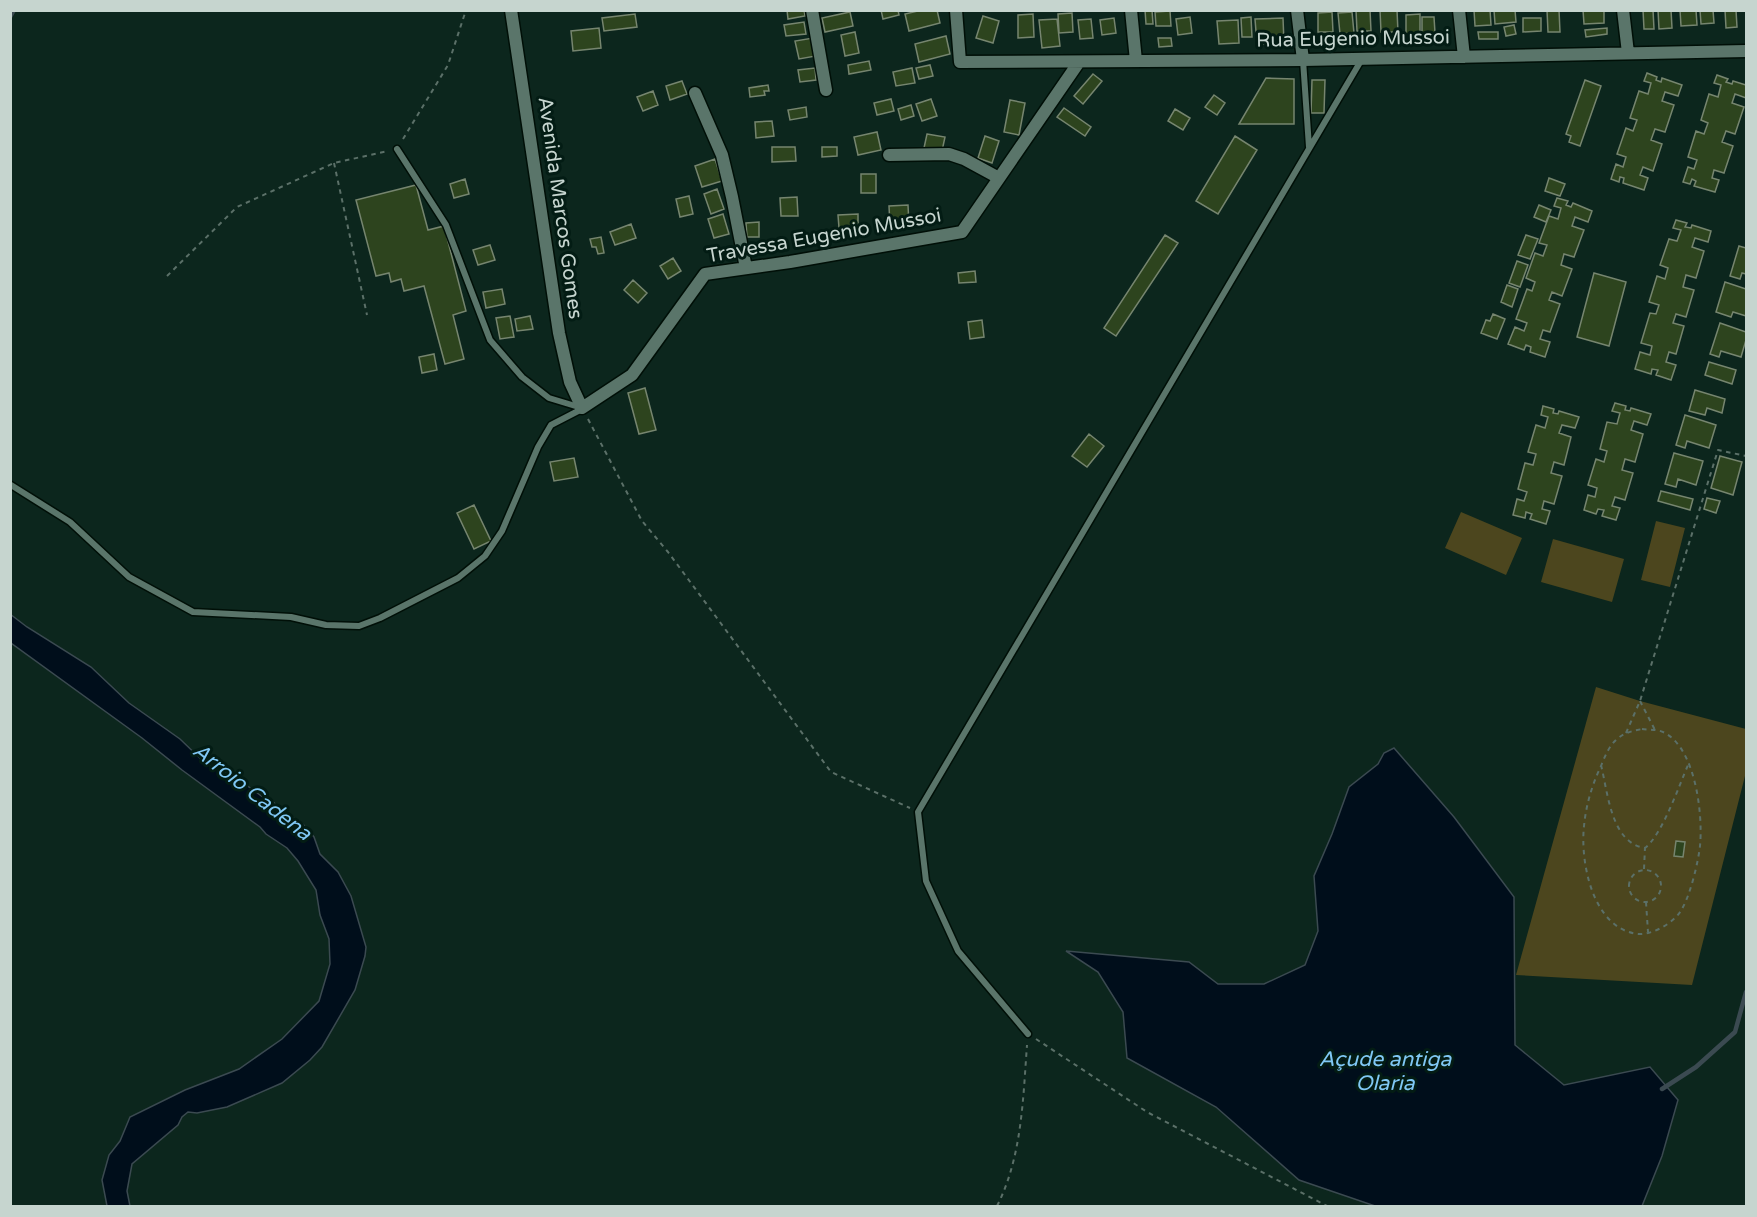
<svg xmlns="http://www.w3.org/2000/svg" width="1757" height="1217" font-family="'Varela Round',sans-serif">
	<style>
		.green { fill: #4c461e }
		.water { fill: #000e1b; stroke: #3b4a51; stroke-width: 1.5 }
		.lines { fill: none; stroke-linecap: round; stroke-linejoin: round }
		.stream { stroke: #3b4a51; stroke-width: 4.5 }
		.building { fill: #2d441e; stroke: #76856f; stroke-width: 1.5 }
		.lane-casing { stroke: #000f07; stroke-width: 9 }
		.street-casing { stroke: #000f07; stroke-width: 15 }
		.path { stroke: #5b7068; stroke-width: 2; stroke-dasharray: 4.5 4.5; stroke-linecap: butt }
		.lane { stroke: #5a756a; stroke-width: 6 }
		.street { stroke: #5a756a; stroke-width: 12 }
		.labels { text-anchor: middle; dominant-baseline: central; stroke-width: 6; stroke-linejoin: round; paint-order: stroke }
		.street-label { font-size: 20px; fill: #c6d5cf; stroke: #031c14 }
		.water-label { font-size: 21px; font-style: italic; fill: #80c8f5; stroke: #031c14 }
	</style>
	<rect width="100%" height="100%" fill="#0c261d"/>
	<path class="green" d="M1461,512L1522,538L1506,575L1445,548Z
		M1656,521L1685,528L1670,587L1641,580Z
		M1553,539L1624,559L1612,602L1541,582Z
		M1596,687L1640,701L1746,729V772L1692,985L1516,975Z"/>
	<path class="water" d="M10,614L27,627L91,667L129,703L180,739L206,764L231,774L267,800L273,802L286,814L302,823L314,837L320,854L338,872L351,896L366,947L365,956L355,990L322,1047L310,1060L282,1083L227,1107L197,1113L188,1112L182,1117L178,1125L132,1164L127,1191L130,1206H107L102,1180L109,1155L120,1141L130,1117L185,1090L239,1069L282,1039L319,1001L330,964L329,939L320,915L316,890L298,861L287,848L266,834L260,827L182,770L142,738L11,643Z
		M1394,748L1454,817L1514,897L1515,1045L1564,1085L1650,1067L1678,1100L1662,1156L1642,1206H1375L1299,1180L1216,1107L1127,1058L1123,1012L1098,972L1066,951L1189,962L1218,984H1264L1305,965L1318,931L1314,876L1332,834L1349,787L1378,764L1384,753Z"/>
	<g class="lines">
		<path class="stream" d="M10,17L14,10
			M1662,1089L1696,1067L1735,1032L1746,992"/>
	</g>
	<path class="building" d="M787,10H804L805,16L788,19Z
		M881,10H898L899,15L883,19Z
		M922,10H937L940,23L909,31L905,14Z
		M1145,10H1152L1153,24H1146Z
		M1356,10H1370L1371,31H1357Z
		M1380,10H1397L1398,32H1381Z
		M1474,10H1490L1491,25L1475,26Z
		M1494,10H1515L1516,22L1495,24Z
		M1547,10H1559L1560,32H1548Z
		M1583,10H1604V23L1584,24Z
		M1643,10H1653L1654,29H1644Z
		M1658,10H1671L1672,28L1659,29Z
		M1680,10H1696L1697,25L1681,26Z
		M1700,10H1713L1714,23L1701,24Z
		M1725,10H1736L1737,27L1726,28Z
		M1170,11L1171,26H1156L1155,12Z
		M850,12L853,26L825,32L822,18Z
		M1332,12L1333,32H1318V13Z
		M1352,12L1354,33L1340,34L1338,13Z
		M1072,13L1073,32L1059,33L1058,14Z
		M635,14L637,27L604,31L602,18Z
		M1033,14L1034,37L1018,38V15Z
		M1420,14V39H1406V15Z
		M983,16L999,21L993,43L976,38Z
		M1190,17L1192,33L1178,35L1176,19Z
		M1251,17L1252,37H1242L1241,18Z
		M1422,17H1434L1435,33H1422Z
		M1114,18L1116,33L1102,35L1100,20Z
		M1283,18L1284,43L1257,44L1255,19Z
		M1523,18H1541V31L1523,32Z
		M1057,19L1060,46L1042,48L1039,20Z
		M1091,19L1093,38L1080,39L1078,20Z
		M1238,20L1239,43L1219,44L1217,21Z
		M804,22L806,34L786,36L784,25Z
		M1514,25L1516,34L1506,36L1504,27Z
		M599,28L601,48L573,51L571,31Z
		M1607,28V34L1586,37L1585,30Z
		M855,32L859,53L845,56L841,35Z
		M1478,32H1498V39H1479Z
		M946,36L950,54L919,62L915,44Z
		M813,38L816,56L799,59L795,41Z
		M1158,38H1171L1172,46L1159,47Z
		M869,61L871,70L849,74L848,65Z
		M930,65L933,76L919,79L916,68Z
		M815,68L816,80L800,82L798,70Z
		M912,68L915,83L896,86L893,72Z
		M1647,73L1657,77L1656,80L1661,82L1662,78L1682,85L1678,96L1665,92L1662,101L1674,105L1665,132L1655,129L1651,140L1662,144L1653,171L1643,167L1640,175L1648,178L1644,190L1623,183L1624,178L1620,177L1619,182L1611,179L1616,164L1623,167L1626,157L1617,154L1626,128L1633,131L1637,120L1630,118L1639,91L1648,94L1651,83L1644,81Z
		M1093,74L1102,81L1083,104L1074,96Z
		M1717,75L1728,79L1726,82L1732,84L1733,81L1746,85V98L1735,94L1732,103L1744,107L1735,134L1726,131L1722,142L1733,146L1724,173L1714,170L1712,178L1719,180L1715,192L1694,186L1696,181L1692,179L1690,184L1683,182L1688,167L1694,169L1697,160L1688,157L1696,131L1704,134L1708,123L1701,120L1709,94L1718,97L1721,85L1714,83Z
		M1266,78L1294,79V124H1239Z
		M1312,80H1325L1324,113H1311Z
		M1585,80L1601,86L1580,146L1569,142L1571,136L1566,134Z
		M682,81L687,94L670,100L666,86Z
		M768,85L769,91H764L765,95L750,97L749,88Z
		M653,91L658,105L643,111L637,97Z
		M1214,95L1225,103L1217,115L1205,107Z
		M891,99L894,111L877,115L874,103Z
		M931,99L937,116L922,121L916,104Z
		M1010,100L1025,103L1019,135L1004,132Z
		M911,105L914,116L901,120L898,109Z
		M806,107L807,117L790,120L788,110Z
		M1064,108L1091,127L1085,136L1057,117Z
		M1175,109L1190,118L1183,130L1168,121Z
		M772,121L774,136L756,138L755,122Z
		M877,132L881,150L858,155L854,137Z
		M927,134L945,137L942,151L924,148Z
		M985,136L999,141L992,163L978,158Z
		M1235,136L1257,150L1218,214L1196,201Z
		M772,147H795L796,161L772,162Z
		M822,147H837V156L822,157Z
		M715,159L722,181L702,187L695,166Z
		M861,174H876V193H861Z
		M1549,178L1565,184L1560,196L1545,191Z
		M465,179L469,194L454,198L450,184Z
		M416,185L428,230L444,226L466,311L453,315L464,359L445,364L424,286L404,291L401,279L391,282L389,273L376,276L356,200Z
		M717,189L724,209L711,214L704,194Z
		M689,196L693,214L680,217L676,199Z
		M797,197L798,216H781L780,198Z
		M1557,198L1568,201L1566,205L1571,207L1573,203L1592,211L1588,222L1575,217L1572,226L1584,230L1574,257L1564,254L1561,265L1572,269L1562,296L1552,292L1549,300L1560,304L1550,332L1543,330L1540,339L1550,342L1545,357L1530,352L1531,347L1526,345L1524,350L1508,344L1515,327L1524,331L1527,323L1516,319L1527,289L1532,291L1535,282L1526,278L1535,253L1543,256L1547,245L1539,243L1549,216L1558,219L1561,208L1554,206Z
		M908,205L909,225L890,226L889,206Z
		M1539,205L1551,210L1546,222L1534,217Z
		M723,214L729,234L714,238L708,219Z
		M858,214V227L839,228L838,215Z
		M1676,220L1687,223L1685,227L1691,228L1692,225L1711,231L1708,242L1695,238L1692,247L1704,251L1696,278L1686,275L1683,287L1694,290L1686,317L1676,314L1673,323L1684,326L1676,354L1669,352L1666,362L1676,365L1671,380L1656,375L1658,370L1652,369L1651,374L1635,369L1640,352L1650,355L1652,346L1641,343L1650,313L1656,314L1659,305L1649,302L1657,276L1665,279L1668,268L1660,265L1669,239L1677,241L1681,230L1673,228Z
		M759,222V237H747L746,223Z
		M631,224L636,238L615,245L610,232Z
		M1165,235L1178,243L1116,336L1104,328Z
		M1526,235L1538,239L1530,259L1518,255Z
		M601,237L604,253L598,254L596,247H592L590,239Z
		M490,245L495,260L478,265L473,250Z
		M1739,246L1746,248V274L1742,273L1740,279L1730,276Z
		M673,258L681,271L668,279L660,266Z
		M1517,261L1528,265L1520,287L1509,283Z
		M975,271L976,282L959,283L958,273Z
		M1594,273L1626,282L1609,346L1577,337Z
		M633,280L647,293L638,303L624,290Z
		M1725,282L1746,289V316L1733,312L1731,317L1716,312Z
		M1507,285L1518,289L1512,307L1501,302Z
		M502,289L505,304L486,308L483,292Z
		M1493,314L1505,319L1497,339L1481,333L1486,320L1490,321Z
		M510,316L514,337L500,339L496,318Z
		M530,316L533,329L517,331L515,319Z
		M982,320L984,337L970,339L968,322Z
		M1720,323L1746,332V340L1741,357L1721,351L1719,357L1710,354Z
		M434,354L437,370L422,373L419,357Z
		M1709,362L1736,370L1732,384L1705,375Z
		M645,388L656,430L639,434L628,393Z
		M1695,390L1725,399L1722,413L1707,408L1705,415L1689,411Z
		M1615,403L1626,406L1625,410L1630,411L1631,408L1651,414L1647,425L1634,421L1631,430L1643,434L1635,462L1625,459L1622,470L1633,473L1625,500L1615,497L1612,506L1620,508L1616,520L1602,516L1604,510L1598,509L1596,514L1584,510L1588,495L1595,497L1597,488L1588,485L1596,459L1604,462L1607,451L1600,449L1607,422L1617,424L1620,413L1612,411Z
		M1543,406L1554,409L1553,413L1558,414L1559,411L1579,417L1575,428L1562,425L1559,433L1571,437L1564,465L1554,462L1551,473L1562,476L1554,504L1544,501L1542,509L1550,511L1546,524L1530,519L1532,514L1526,512L1525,518L1513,515L1517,499L1524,501L1527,492L1518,489L1525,463L1533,465L1536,454L1528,452L1536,425L1545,428L1548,417L1541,415Z
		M1685,415L1716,425L1709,448L1687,441L1685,448L1676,445Z
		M1089,434L1104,446L1087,467L1072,456Z
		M1674,453L1703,461L1696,485L1678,479L1676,487L1665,484Z
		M1720,456L1742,462L1733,495L1711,488Z
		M574,458L578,477L554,481L550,462Z
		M1661,491L1693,499L1690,510L1658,501Z
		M1707,498L1720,501L1716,513L1704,509Z
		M474,505L491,541L474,549L457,513Z
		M1676,841L1685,842L1683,857L1674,856Z"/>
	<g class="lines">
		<defs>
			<path id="lane" d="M1303,60L1309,147
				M397,149L446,225L490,340L522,377L549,398L582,408
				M11,485L70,522L129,577L193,612L291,617L326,625L359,626L380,618L458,578L485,556L502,531L538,447L551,425L582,409
				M1028,1034L958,951L926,881L918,812L1362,59"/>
			<path id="street" d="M511,10L559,333L570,382L582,408L632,375L705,274L790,262L962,232L1079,62
				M812,10L826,90
				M956,10L960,62L1303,60L1746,51
				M1131,10L1136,61
				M1297,10L1303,60
				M1459,10L1464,57
				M1623,10L1628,53
				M695,93L722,155L732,197L746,268
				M889,155L949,154L964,159L999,178"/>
		</defs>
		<use href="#lane" class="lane-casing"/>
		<use href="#street" class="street-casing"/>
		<path class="path" d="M403,139L448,65L466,10
			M334,163L367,315
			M167,276L237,207L334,163L388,151
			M588,419L642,521L668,552L831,772L910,808
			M1640,701L1655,730
			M1642,729C1650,730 1658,729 1665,733C1696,750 1703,815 1700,846C1698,863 1691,892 1683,907C1677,921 1654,935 1638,934C1593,929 1580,863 1584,826C1586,805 1592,785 1601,766C1605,756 1609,746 1617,739C1625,732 1633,731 1642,729Z
			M1626,733L1640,701L1718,450L1746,456
			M1601,765C1608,793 1611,843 1645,848C1662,835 1679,786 1688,765
			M1644,869L1645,848
			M1629 886a16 16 0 1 1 32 0a16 16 0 1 1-32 0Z
			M1646,902L1648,932
			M1036,1039L1147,1112L1327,1206
			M997,1206C1022,1157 1023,1099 1027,1045"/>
		<use href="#lane" class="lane"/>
		<use href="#street" class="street"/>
	</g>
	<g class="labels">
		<g class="street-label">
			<text transform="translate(1353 39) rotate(-1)">Rua Eugenio Mussoi</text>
			<text transform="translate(560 208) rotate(82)">Avenida Marcos Gomes</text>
			<text transform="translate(824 236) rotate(-10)">Travessa Eugenio Mussoi</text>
		</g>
		<g class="water-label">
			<text transform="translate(252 792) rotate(38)">Arroio Cadena</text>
			<text x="1385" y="1059">Açude antiga<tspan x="1385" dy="24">Olaria</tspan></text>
		</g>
	</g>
	<rect width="1757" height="1217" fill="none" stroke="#c6d5cf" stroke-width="24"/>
</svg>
